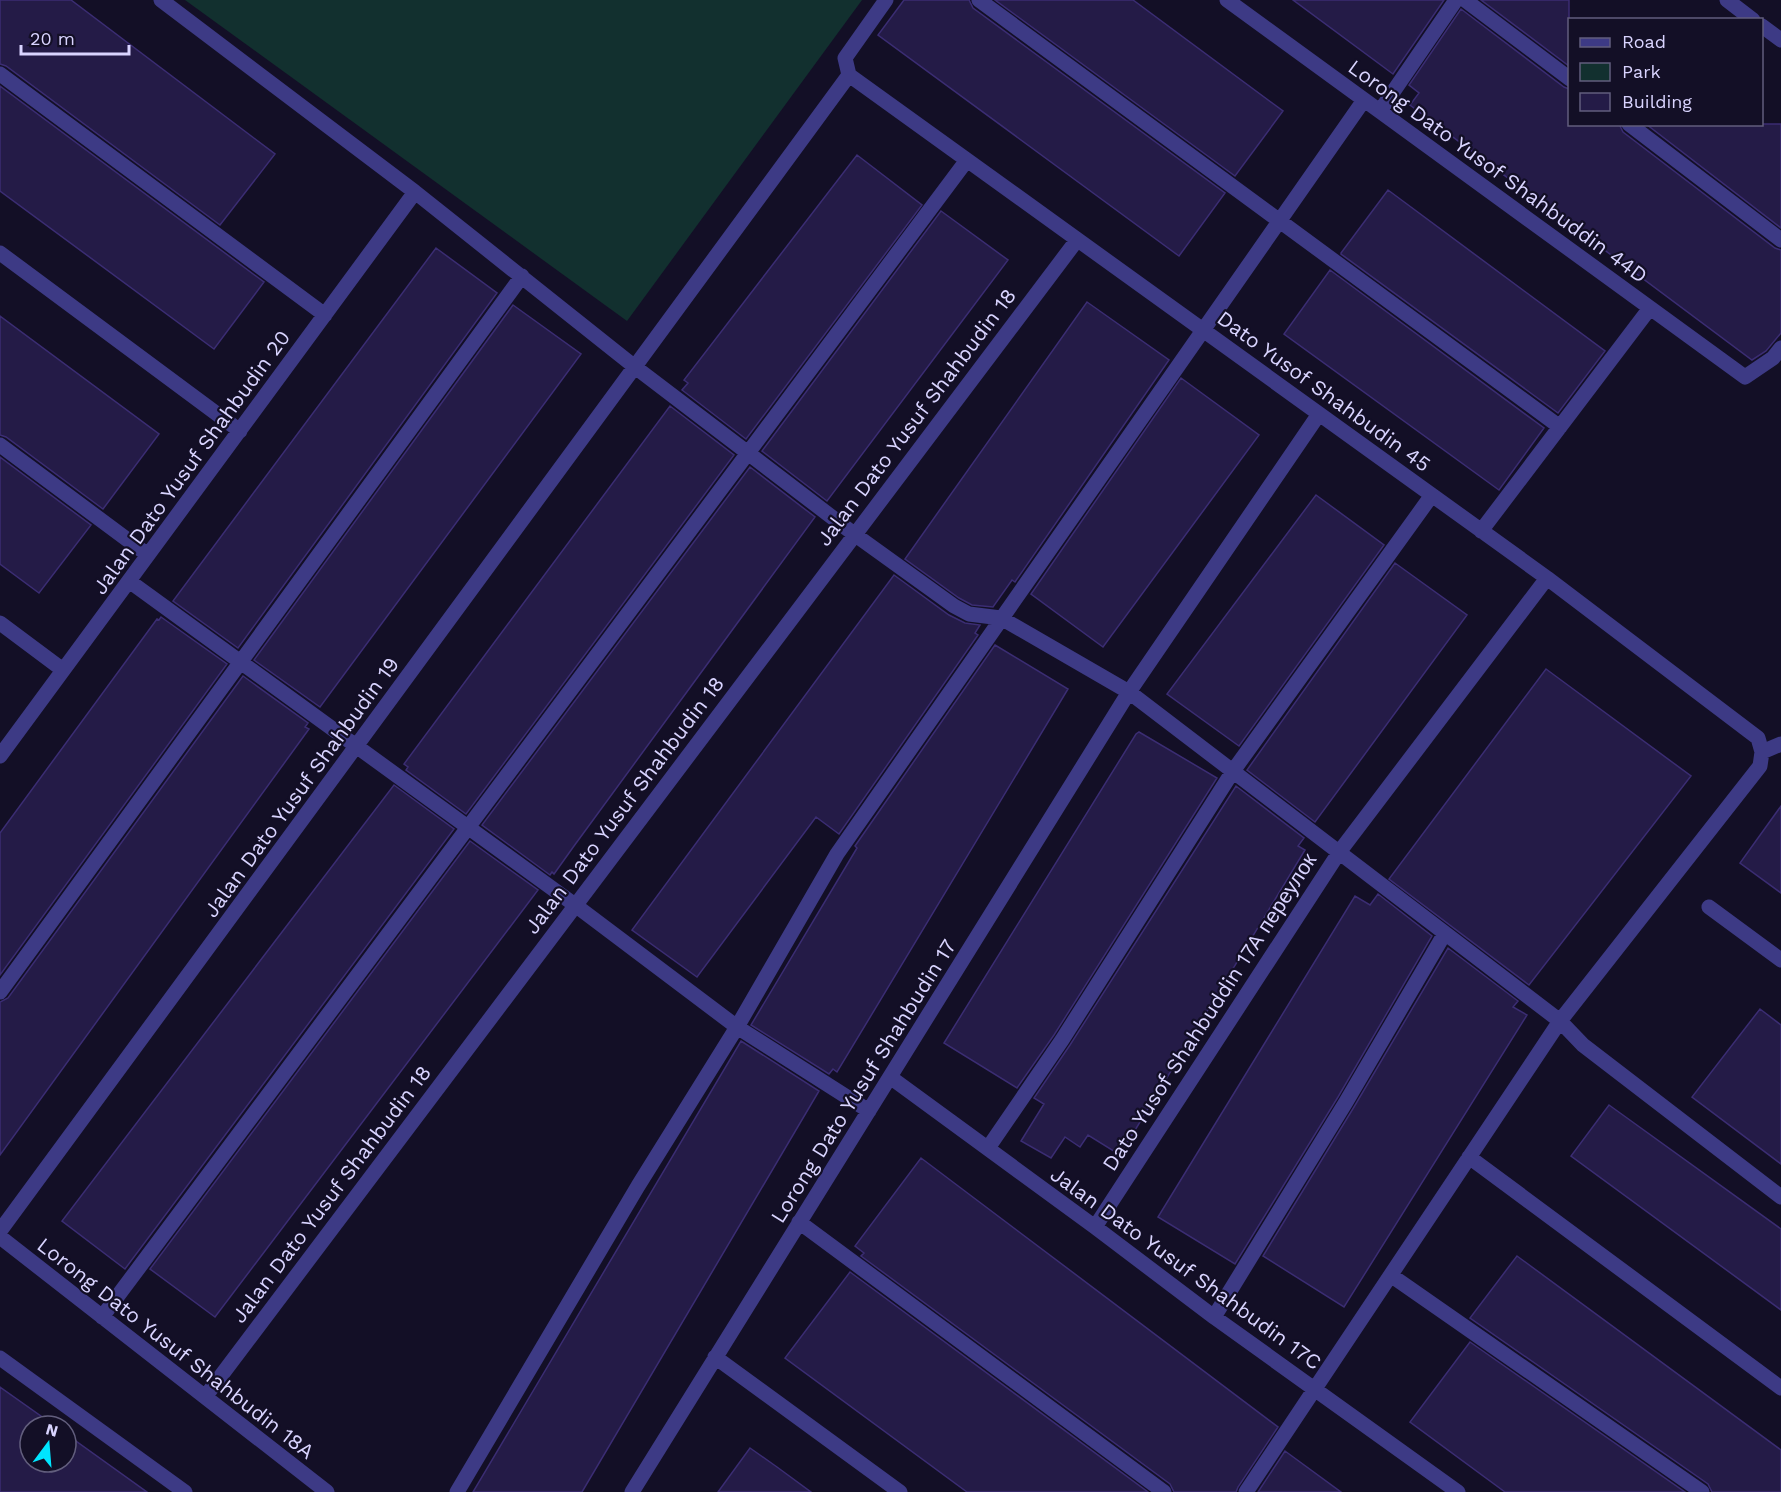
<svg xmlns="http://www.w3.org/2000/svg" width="1781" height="1492" font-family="'Work Sans',sans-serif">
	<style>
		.green { fill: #12302f }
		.building { fill: #241b47; stroke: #3b2d73; stroke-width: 1.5 }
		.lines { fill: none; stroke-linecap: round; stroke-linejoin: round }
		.minor { stroke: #3d3a85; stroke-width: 15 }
		.labels { text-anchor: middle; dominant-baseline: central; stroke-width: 4.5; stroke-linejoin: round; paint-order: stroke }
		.street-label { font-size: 21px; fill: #d9d4ff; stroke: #130f26 }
	</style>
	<rect width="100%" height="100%" fill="#130f26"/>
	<path class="green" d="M185,0H862L627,321Z"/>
	<path class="building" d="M0,0H71L275,154L220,225L6,66L0,64Z
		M904,0H969L973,8L1225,193L1179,256L878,35Z
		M995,0H1133L1283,111L1235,176Z
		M1293,0H1444L1393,74Z
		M1481,0H1569V66Z
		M1461,9L1564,87L1569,89V124H1619L1623,132L1775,248L1781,250V333L1766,351L1752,360L1410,105L1419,93L1409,85Z
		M0,86L264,282L214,349L0,191Z
		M1646,124H1781V228Z
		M857,155L922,205L746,439L682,390L688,383L684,380Z
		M1388,190L1605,351L1558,413L1341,254V253Z
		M941,211L1008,260L827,501L762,451Z
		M436,248L497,293L238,648L173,601Z
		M1330,270L1544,428L1499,490L1284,334Z
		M1087,302L1169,360L1015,582L1012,580L993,607L972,605L959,598L905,559Z
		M513,305L581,354L320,707L254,660Z
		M0,316L159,434L103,509L6,437L0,435Z
		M1181,378L1259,435L1103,647L1031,594Z
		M670,406L734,455L466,814L406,770L408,767L404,764Z
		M0,457L91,525L39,593L0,564Z
		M750,467L815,517L574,846L554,874L552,872L550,875L482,825Z
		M1316,495L1384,545L1239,746L1167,694Z
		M1395,563L1467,615L1315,822L1247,770Z
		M894,575L949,615L965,623L980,625L975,633L978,635L839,834L816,817L697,977L632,930Z
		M161,617L227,664L0,975V833L157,619L159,620Z
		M995,645L1068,689L837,1072L833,1069L829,1074L751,1025L857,848L855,846Z
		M1546,669L1691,776L1529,985L1389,879Z
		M243,676L308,723L305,727L309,729L0,1155V1002L8,998Z
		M1139,732L1217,778L1054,1035L1017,1088L944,1043L1136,734Z
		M394,785L454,829L125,1269L62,1221Z
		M1236,786L1304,838L1298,846L1305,850L1120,1155L1088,1135L1080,1147L1065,1137L1051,1158L1021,1141L1044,1104L1034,1098L1070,1045Z
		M1781,806V893L1740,863Z
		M470,841L538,890L215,1317L150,1269Z
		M1378,894L1432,936L1338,1097L1235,1264L1158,1217L1355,896L1370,905Z
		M1448,948L1518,1001L1513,1007L1527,1015L1344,1307L1263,1256L1354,1107Z
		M1760,1009L1781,1025V1164L1692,1097Z
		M741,1041L819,1091L582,1492H473Z
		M1609,1105L1781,1229V1310L1571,1156Z
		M921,1158L1278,1427L1238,1487L1236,1492H1174L1170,1484L861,1256L864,1253L855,1246Z
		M1517,1256L1781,1450V1492H1712L1708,1484L1470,1318Z
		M850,1272L1148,1492H967L785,1358Z
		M1470,1342L1685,1492H1505L1410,1422Z
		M0,1387L55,1426H30V1462H66V1434L147,1492H0Z
		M750,1448L777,1467L811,1492H718Z
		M1285,1451L1341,1492H1258Z"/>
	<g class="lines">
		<path class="minor" d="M161,0L415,192L635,367L748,453L854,534L954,606L969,614L1001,618L1129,692L1560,1021L1583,1045L1781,1197
			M979,0L1560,427
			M1227,0L1745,377L1773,358L1781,348
			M1465,0L1570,79
			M1727,0L1753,20
			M1762,26L1781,40
			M0,74L325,315
			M849,75L1547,578L1758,738L1762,752L1760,766L1560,1021L1246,1492
			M1380,111L1456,0
			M1629,124L1781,240
			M0,253L240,431
			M0,445L148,555
			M1481,531L1650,308
			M129,581L575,905L737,1027L869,1111
			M0,623L63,670
			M1762,752L1781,744
			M0,756L415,192
			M1709,907L1781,960
			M0,992L522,276
			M890,1077L1095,1227L1214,1317L1458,1492
			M988,1148L1062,1040L1233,771L1432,495
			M1469,1157L1781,1388
			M799,1222L1164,1492
			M1095,1227L1340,851L1547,578
			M0,1231L849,75L845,58L886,0
			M0,1237L327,1492
			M1392,1276L1702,1492
			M102,1317L967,160
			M1214,1317L1346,1102L1445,933
			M715,1357L900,1492
			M0,1358L185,1492
			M205,1397L1077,240
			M457,1492L638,1186L737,1027L837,854L1364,100
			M632,1492L1129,692L1319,414"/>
	</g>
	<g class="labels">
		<g class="street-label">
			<text transform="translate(1498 171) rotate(36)">Lorong Dato Yusof Shahbuddin 44D</text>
			<text transform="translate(1324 391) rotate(36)">Dato Yusof Shahbudin 45</text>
			<text transform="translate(916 417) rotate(-53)">Jalan Dato Yusuf Shahbudin 18</text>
			<text transform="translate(191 462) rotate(-54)">Jalan Dato Yusuf Shahbudin 20</text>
			<text transform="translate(301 787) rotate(-54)">Jalan Dato Yusuf Shahbudin 19</text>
			<text transform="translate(624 805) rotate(-53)">Jalan Dato Yusuf Shahbudin 18</text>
			<text transform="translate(1209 1012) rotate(-57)">Dato Yusof Shahbuddin 17A переулок</text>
			<text transform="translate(863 1081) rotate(-58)">Lorong Dato Yusuf Shahbudin 17</text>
			<text transform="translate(331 1194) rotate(-53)">Jalan Dato Yusuf Shahbudin 18</text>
			<text transform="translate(1186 1268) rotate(36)">Jalan Dato Yusuf Shahbudin 17C</text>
			<text transform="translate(176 1348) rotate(38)">Lorong Dato Yusuf Shahbudin 18A</text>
		</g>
	</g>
	<rect x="1568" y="18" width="195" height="108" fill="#130f26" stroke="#625e7d" stroke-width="1.5"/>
	<rect x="1580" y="38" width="30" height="9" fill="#3d3a85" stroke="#625e7d" stroke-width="1.5"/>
	<text x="1622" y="48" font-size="18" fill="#d9d4ff">Road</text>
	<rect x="1580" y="63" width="30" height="18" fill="#12302f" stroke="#625e7d" stroke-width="1.5"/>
	<text x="1622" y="78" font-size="18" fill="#d9d4ff">Park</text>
	<rect x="1580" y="93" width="30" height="18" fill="#241b47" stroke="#625e7d" stroke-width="1.5"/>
	<text x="1622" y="108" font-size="18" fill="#d9d4ff">Building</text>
	<g transform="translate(48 1444) rotate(16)"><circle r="28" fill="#130f26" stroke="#625e7d" stroke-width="1.5"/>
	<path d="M0-4.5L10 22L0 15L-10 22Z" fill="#00e5ff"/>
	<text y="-9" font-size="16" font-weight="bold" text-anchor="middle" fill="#d9d4ff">N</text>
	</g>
	<path d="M21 45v9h108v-9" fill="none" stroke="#d9d4ff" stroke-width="3"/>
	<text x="30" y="45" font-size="18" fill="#d9d4ff" stroke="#130f26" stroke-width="4.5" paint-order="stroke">20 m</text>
</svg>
